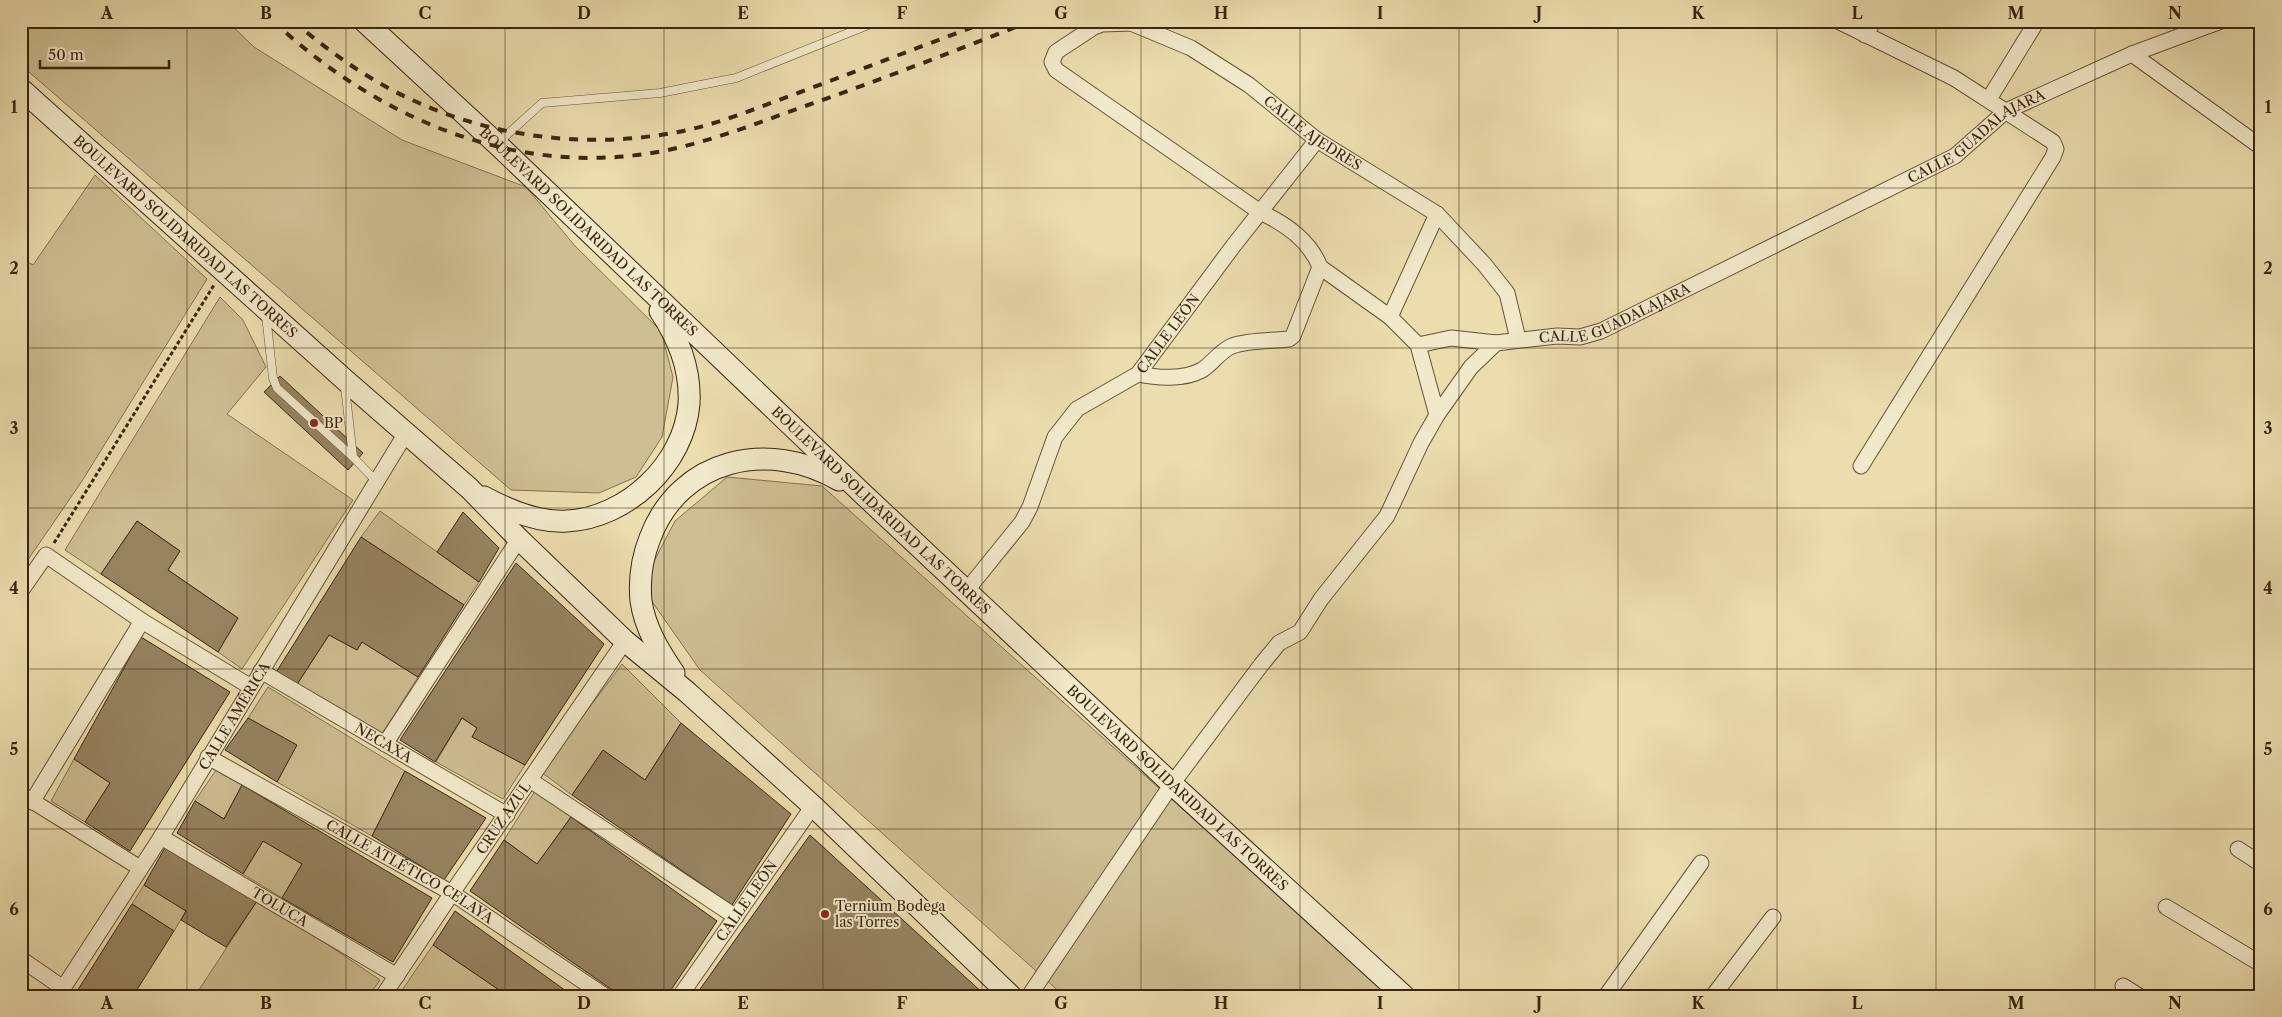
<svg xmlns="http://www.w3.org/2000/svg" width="2282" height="1017" font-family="'Libre Caslon Text',serif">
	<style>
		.green { fill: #cdbe93; stroke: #847150 }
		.building { fill: #968461; stroke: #3a240d }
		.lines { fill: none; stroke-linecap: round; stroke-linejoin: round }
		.service-casing { stroke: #665235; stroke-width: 9 }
		.minor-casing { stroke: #665235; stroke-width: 17 }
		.secondary-casing { stroke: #3a240d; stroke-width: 23 }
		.path { stroke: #3a240d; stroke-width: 3; stroke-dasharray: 4 2.5; stroke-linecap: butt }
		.service { stroke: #f2e9ca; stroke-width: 8 }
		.minor { stroke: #f2e9ca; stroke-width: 15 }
		.secondary { stroke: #f2e9ca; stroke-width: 21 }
		.rail { stroke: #3a240d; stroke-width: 4; stroke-dasharray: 9 9; stroke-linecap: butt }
		.grid { fill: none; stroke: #3a240d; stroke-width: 1; stroke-opacity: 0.55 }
		.poi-dot { fill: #8f2418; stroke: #f2e9ca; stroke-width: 2 }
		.labels { text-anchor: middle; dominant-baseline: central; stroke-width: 4; stroke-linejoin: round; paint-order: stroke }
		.street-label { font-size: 14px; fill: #3a240d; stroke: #f2e9ca }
		.poi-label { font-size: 14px; fill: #3a240d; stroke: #f2e9ca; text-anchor: start }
		.neatline { fill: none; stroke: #3a240d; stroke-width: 2 }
		.grid-label { font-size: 16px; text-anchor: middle; font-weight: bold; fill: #3a240d }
	</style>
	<rect width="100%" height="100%" fill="#ebddae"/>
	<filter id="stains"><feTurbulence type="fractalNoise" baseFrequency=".004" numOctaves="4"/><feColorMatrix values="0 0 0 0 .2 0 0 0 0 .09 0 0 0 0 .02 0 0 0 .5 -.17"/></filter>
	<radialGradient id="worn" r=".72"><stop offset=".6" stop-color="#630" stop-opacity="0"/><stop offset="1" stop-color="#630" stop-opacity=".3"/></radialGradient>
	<path class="green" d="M21,21H227L254,47L402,140L526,187L575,246L661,331L673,377L662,437L636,477L599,493L511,490L21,65Z
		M95,175L207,279L82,481L21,570V258L33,265Z
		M220,297L243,320L266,367L227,414L353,500L242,669L218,652L238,618L168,570L180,551L137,521L101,574L65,550Z
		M727,477L822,486L1391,996H1064L700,670L641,586L675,521Z
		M380,511L479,582L464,605L361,537Z
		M329,635L357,650L362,642L418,677L380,737L296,686Z
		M622,664L681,723L645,780L603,750L572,795L541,772Z
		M268,687L405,771L372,836L277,782L296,745L248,718Z
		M462,718L477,728L473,737L525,765L503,799L436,762Z
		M74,759L110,783L85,822L51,801Z
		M216,770L242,785L224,819L195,801Z
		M535,791L571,817L537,864L504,840Z
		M263,841L302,864L282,898L243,874Z
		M144,885L186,911L174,931L132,904Z
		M259,898L380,980L369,996H195Z
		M433,945L508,996H398Z"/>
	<path class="building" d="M280,376L363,453L348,470L264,392Z
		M463,512L499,548L479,582L437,552Z
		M137,521L180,551L168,570L238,618L218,652L101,574Z
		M361,537L464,605L418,677L362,642L357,650L329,635L296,686L275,674Z
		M516,563L604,644L525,765L472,737L477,728L462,718L435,762L400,740Z
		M141,637L230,692L130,851L85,822L110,783L74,759Z
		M248,718L297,745L277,782L225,750Z
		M681,723L791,814L732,905L572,795L603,750L645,780Z
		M405,771L486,818L444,880L372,836Z
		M242,785L432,898L393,962L282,898L302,864L263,841L243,874L177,833L195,801L224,819Z
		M571,817L717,921L667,996H621L470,891L504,840L537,864Z
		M810,835L986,996H703L698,992Z
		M167,844L259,898L226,947L181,920L186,911L144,885Z
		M132,904L174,931L133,996H74Z
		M455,911L573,996H508L433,945Z"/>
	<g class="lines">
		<defs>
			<path id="service" d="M499,142L542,103L660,93L736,78L878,21
				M266,315L273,378L277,388L353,457L376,481
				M345,387L353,457"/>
			<g id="minor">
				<path d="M1838,21L1954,78L2053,142L2056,149L2053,157L1861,466"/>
				<path d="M1865,35L1874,21"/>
				<path d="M2132,54L2261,147"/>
				<path d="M1989,99L2037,21"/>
				<path d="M1437,214L1390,317L1418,345L1437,415"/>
				<path d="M1320,267L1390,317"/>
				<path d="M1418,345L1451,338L1496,343"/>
				<path id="s1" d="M1138,374C1157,378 1184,380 1202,370C1213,363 1220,351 1232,346C1249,340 1271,341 1289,339L1293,336L1320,267C1310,241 1284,223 1260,212L1056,70L1052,62L1056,52L1094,27L1102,24L1131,23L1191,48L1249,85L1317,140L1437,214L1484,264L1507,293L1518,339"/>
				<path id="s2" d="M967,590L1022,522L1030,507L1055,437L1077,409L1138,374L1234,245L1317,140"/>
				<path d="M21,591L46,555L142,621L251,687"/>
				<path id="s3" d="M261,671L507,815"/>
				<path d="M385,744L519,539"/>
				<path id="s4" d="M208,757L452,893L605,996"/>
				<path d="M530,780L736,917"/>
				<path d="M21,794L140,868"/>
				<path d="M32,802L142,621"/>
				<path id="s5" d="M161,837L397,976"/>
				<path d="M2238,849L2261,864"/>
				<path d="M2166,907L2261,964"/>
				<path d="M21,959L63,988"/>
				<path d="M2123,986L2139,996"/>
				<path id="s6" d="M58,996L161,837L406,433"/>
				<path id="s7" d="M383,996L452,893L625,641"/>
				<path id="s8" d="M680,996L813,806"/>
				<path id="s9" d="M1029,996L1172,784L1261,665L1279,643L1300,632L1321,599L1387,516L1421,443L1437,415L1471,367L1496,343L1557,336L1580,337L1601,331L1955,156L2006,111L2132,54L2221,21"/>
				<path d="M1606,996L1701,863"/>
				<path d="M1713,996L1773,917"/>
			</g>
			<g id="secondary">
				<path id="s10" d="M364,21L497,144L863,494L1172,784L1404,996"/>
				<path id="s11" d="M21,89L345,380L469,488L519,539L625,641L687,692L813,806L1011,996"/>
				<path d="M484,497C508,510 539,523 567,521C627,518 684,464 689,404C691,369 679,339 660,311"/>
				<path d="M674,673C659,651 645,628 641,601C639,580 642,558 650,538C680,458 769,439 839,480"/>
			</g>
		</defs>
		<use href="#service" class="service-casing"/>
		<use href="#minor" class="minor-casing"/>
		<use href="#secondary" class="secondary-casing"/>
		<path class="path" d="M54,543L214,285"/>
		<use href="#service" class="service"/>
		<use href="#minor" class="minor"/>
		<use href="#secondary" class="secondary"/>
		<path class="rail" d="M273,21C378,119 518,179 663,151C713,141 760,122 808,105C883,79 957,50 1031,21
			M293,21C324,47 356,71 392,90C477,135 578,150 672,133C715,126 756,108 798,93C862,69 925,45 989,21"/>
	</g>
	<path class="grid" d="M187,21V996M346,21V996M505,21V996M664,21V996M823,21V996M982,21V996M1141,21V996M1300,21V996M1459,21V996M1618,21V996M1777,21V996M1936,21V996M2095,21V996M21,188H2261M21,348H2261M21,508H2261M21,669H2261M21,829H2261"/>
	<g class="poi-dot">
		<circle cx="314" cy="423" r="5"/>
		<circle cx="825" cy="914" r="5"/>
	</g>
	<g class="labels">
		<g class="street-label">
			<text stroke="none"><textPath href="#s1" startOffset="889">CALLE AJEDRES</textPath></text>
			<text stroke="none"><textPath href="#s9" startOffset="1338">CALLE GUADALAJARA</textPath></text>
			<text stroke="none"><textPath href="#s10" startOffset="308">BOULEVARD SOLIDARIDAD LAS TORRES</textPath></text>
			<text stroke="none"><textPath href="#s11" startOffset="221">BOULEVARD SOLIDARIDAD LAS TORRES</textPath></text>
			<text stroke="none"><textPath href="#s9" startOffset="932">CALLE GUADALAJARA</textPath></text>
			<text stroke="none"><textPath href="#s2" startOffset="335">CALLE LEÓN</textPath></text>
			<text stroke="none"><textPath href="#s10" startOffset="712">BOULEVARD SOLIDARIDAD LAS TORRES</textPath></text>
			<text stroke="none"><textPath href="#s6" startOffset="331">CALLE AMÉRICA</textPath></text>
			<text stroke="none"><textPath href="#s3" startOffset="142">NECAXA</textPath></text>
			<text stroke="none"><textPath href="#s10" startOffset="1118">BOULEVARD SOLIDARIDAD LAS TORRES</textPath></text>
			<text stroke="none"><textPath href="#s7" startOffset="215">CRUZ AZUL</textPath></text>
			<text stroke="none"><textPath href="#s4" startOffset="232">CALLE ATLÉTICO CELAYA</textPath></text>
			<text stroke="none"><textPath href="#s8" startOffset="116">CALLE LEÓN</textPath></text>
			<text stroke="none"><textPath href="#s5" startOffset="138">TOLUCA</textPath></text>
		</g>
		<g class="poi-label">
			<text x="324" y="423">BP</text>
			<text x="835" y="906">Ternium Bodega<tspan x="835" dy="16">las Torres</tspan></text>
		</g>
	</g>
	<rect width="2282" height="1017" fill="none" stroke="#ebddae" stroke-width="55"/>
	<path d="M40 60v8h129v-8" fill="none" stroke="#3a240d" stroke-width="2.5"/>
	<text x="48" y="60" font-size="15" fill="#3a240d" stroke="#f2e9ca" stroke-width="4" paint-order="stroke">50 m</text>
	<rect x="28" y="28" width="2226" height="962" class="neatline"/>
	<g class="grid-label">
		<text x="107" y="19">A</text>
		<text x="266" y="19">B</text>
		<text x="425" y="19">C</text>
		<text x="584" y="19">D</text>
		<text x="743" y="19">E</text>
		<text x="902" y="19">F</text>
		<text x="1061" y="19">G</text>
		<text x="1221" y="19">H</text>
		<text x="1380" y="19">I</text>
		<text x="1539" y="19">J</text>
		<text x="1698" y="19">K</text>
		<text x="1857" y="19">L</text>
		<text x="2016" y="19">M</text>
		<text x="2175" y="19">N</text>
		<text x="14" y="113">1</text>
		<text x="2268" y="113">1</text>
		<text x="14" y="274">2</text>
		<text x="2268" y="274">2</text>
		<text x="14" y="434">3</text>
		<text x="2268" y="434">3</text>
		<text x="14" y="594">4</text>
		<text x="2268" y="594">4</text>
		<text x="14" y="755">5</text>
		<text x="2268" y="755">5</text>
		<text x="14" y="915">6</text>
		<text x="2268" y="915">6</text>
		<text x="107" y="1009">A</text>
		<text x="266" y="1009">B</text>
		<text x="425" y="1009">C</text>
		<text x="584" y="1009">D</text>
		<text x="743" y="1009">E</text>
		<text x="902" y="1009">F</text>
		<text x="1061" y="1009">G</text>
		<text x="1221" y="1009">H</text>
		<text x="1380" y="1009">I</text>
		<text x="1539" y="1009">J</text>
		<text x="1698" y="1009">K</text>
		<text x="1857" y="1009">L</text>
		<text x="2016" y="1009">M</text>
		<text x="2175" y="1009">N</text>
	</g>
	<rect width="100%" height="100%" filter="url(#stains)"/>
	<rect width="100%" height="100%" fill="url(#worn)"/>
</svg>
